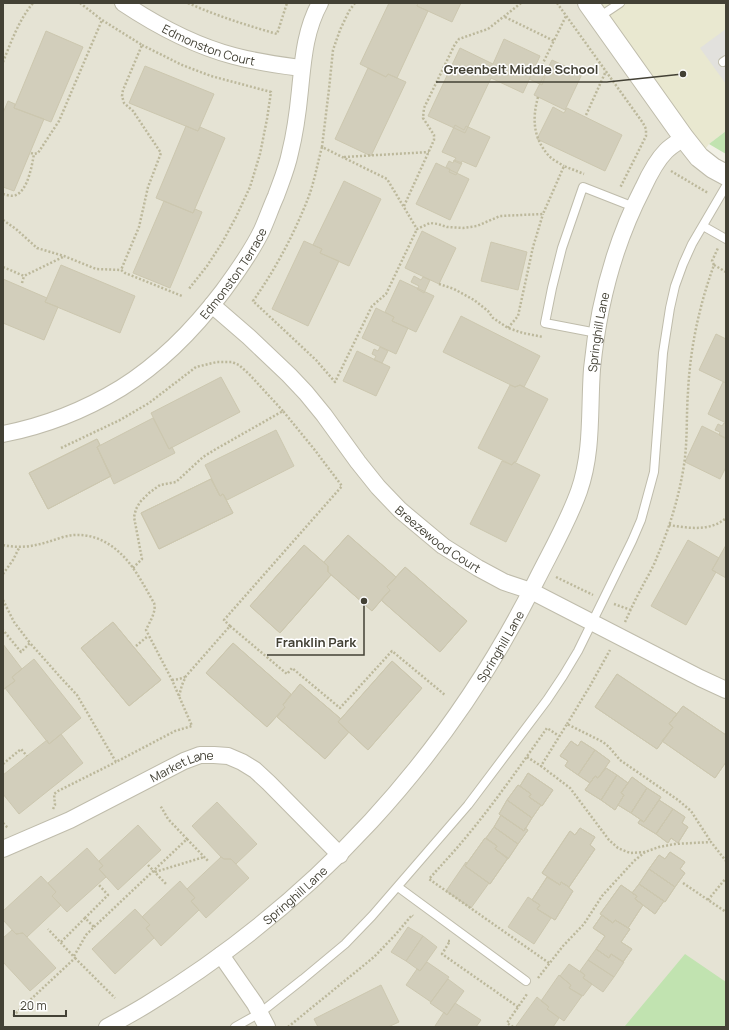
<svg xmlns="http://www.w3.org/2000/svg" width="729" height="1030" font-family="Manrope,sans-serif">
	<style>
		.residential { fill: #e5e3d4 }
		.education { fill: #e9e8d0 }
		.green { fill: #c1e3b0 }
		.parking { fill: #e2e1dd }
		.building { fill: #d2cebb; stroke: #ccc7af }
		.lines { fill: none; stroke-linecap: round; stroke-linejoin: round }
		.service-casing { stroke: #bfbcab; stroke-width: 10 }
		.minor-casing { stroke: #bfbcab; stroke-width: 18 }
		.tertiary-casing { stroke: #bfbcab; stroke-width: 22 }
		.path { stroke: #bcb89b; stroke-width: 2.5; stroke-dasharray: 2 2; stroke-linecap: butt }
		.service { stroke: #fff; stroke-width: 8 }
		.minor { stroke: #fff; stroke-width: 16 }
		.tertiary { stroke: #fff; stroke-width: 20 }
		.labels { text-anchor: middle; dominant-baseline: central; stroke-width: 3; stroke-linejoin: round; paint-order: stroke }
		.street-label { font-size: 12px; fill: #434135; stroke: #fff }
		.leader { fill: none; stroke: #434135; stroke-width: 1.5 }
		.callout-dot { fill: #434135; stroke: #fff; stroke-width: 1.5 }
		.callout-label { font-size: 13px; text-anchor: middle; font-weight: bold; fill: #434135; stroke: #fff; stroke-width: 3; stroke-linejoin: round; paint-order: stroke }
	</style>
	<rect width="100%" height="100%" fill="#f1f0e5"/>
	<path class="residential" d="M3,3H588L726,175V1027H3Z"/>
	<path class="education" d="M588,3H726V131L709,144L699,157Z"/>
	<path class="green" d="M726,131V154L709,144Z
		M685,954L726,982V1027L625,1026Z"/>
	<path class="parking" d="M726,29V84L700,48Z"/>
	<path class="building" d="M389,3H418L417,6L428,11L397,78L388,74L386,77L360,64Z
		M418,3H461L452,22L417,6Z
		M46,31L83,47L51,122L14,108Z
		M504,39L540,56L523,93L491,78L465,133L428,116L460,48L493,64Z
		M552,60L582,74L565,110L534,95Z
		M537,64L546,68L543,76L545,77L542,85L529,79Z
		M145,66L214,94L198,131L129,103Z
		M368,68L386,77L388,74L406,82L371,156L335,139Z
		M8,101L15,104L14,108L44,119L14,191L3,187V113Z
		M553,107L564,113L567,108L622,135L605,171L537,139Z
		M455,125L464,130L466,126L490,137L476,167L462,161L461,164L454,161L456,158L442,152Z
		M186,126L198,131L200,127L225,138L193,213L156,198Z
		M454,160L462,163L456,175L449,172L450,169L446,167L449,161L453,163Z
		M436,163L469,179L450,220L416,204Z
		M344,181L381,199L349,266L320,253L322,249L313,245Z
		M164,201L193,213L195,209L202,212L170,288L133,273Z
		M422,231L456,248L439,284L405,268Z
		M304,241L322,249L320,253L339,261L308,326L272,309Z
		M491,242L527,252L518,290L481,281Z
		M61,265L135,296L120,333L45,302Z
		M414,276L421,280L423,277L430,280L424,293L417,289L419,286L411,282Z
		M3,279L47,298L45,302L58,307L44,340L3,323Z
		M400,280L434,296L416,332L392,321L394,317L385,312Z
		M376,308L394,317L392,321L408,328L396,354L362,338Z
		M461,316L540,356L524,387L520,385L515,387L443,352Z
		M716,334L726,339V383L699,370Z
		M380,347L388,351L382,363L374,360L376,356L372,354L374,349L378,351Z
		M357,351L390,367L376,396L343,381Z
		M221,377L240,412L169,449L151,413Z
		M723,382L726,383V423L708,414Z
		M510,385L515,387L520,385L548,399L516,462H514L512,465L478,448Z
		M153,418L169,449L172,447L175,453L114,484L97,447Z
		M724,423L726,424V439L719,435L720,432L715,430L718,424L722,426Z
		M702,426L726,438V467L720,479L685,462Z
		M276,430L294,466L227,500L223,494L220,496L205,465Z
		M97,439L100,445L97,447L111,476L48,509L29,473Z
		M97,439L100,445L97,447L111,476L48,509L29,473Z
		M502,461L512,465L514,462L540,475L506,542L470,524Z
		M211,479L220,496L223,494L233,513L159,549L141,513Z
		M211,479L220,496L223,494L233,513L159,549L141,513Z
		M348,535L396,577L387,587L390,590L372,611L328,572V566L324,562Z
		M348,535L396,577L387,587L390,590L372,611L328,572V566L324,562Z
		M688,540L719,558L712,570L716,572L686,625L651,606Z
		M304,545L328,566V572L331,575L280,633L250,606Z
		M304,545L328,566V572L331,575L280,633L250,606Z
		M726,545V578L712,570Z
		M405,567L467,621L440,652L381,600L390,590L387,587Z
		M405,567L467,621L440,652L381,600L390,590L387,587Z
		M113,622L161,680L129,706L81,648Z
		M113,622L161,680L129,706L81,648Z
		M233,643L291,694L283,705L285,707L267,727L206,673Z
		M233,643L291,694L283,705L285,707L267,727L206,673Z
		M3,644L22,669L12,677L15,681L3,690Z
		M34,659L81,718L49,744L5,688L15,681L12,677Z
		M392,661L422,688L368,750L338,722Z
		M392,661L422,688L368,750L338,722Z
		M617,674L677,714L669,724L673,727L657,749L595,707Z
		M617,674L677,714L669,724L673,727L657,749L595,707Z
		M300,684L341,719L338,722L349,732L325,759L277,717L285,707L283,705Z
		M300,684L341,719L338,722L349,732L325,759L277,717L285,707L283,705Z
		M683,706L726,735V762L715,778L662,741L673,727L669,724Z
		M683,706L726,735V762L715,778L662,741L673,727L669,724Z
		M61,734L83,763L19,814L3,794V775L47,740L49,744Z
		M571,741L578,746L581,741L595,750L578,775L565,766L568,761L560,756Z
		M571,741L578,746L581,741L595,750L578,775L565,766L568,761L560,756Z
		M595,750L610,761L598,778L595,776L590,783L578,775Z
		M595,750L610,761L598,778L595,776L590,783L578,775Z
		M606,768L617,775L601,800L585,790L595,776L598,778Z
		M606,768L617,775L601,800L585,790L595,776L598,778Z
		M528,773L553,790L542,806L529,797L531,794L520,786Z
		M528,773L553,790L542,806L529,797L531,794L520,786Z
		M617,775L628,783L621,793L624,795L615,810L601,800Z
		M617,775L628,783L621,793L624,795L615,810L601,800Z
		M632,777L647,788L631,813L618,805L624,795L621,793Z
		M632,777L647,788L631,813L618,805L624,795L621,793Z
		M518,785L531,794L529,797L541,805L532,818L507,800Z
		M518,785L531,794L529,797L541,805L532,818L507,800Z
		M647,788L661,797L644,822L631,813Z
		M647,788L661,797L644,822L631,813Z
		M507,800L532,818L524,831L499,814Z
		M507,800L532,818L524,831L499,814Z
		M659,800L673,809L656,834L638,823L640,820L644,822Z
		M659,800L673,809L656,834L638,823L640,820L644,822Z
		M217,802L257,844L236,864L231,859H224L221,857L192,826Z
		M673,809L685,817L682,823L688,827L678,843L671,838L668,843L656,834Z
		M673,809L685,817L682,823L688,827L678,843L671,838L668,843L656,834Z
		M501,815L524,831L525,828L528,830L518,844L494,827Z
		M501,815L524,831L525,828L528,830L518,844L494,827Z
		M138,825L161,850L118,890L99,869L103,866L99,861Z
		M494,827L518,844L508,859L495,849L497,846L486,838Z
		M494,827L518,844L508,859L495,849L497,846L486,838Z
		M580,828L595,837L590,845L595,849L569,887L561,882L560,885L542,873L570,831L575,835Z
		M580,828L595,837L590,845L595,849L569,887L561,882L560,885L542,873L570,831L575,835Z
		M485,838L497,846L495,849L508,858L490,884L465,866Z
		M485,838L497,846L495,849L508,858L490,884L465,866Z
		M87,848L103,866L99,869L106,877L67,912L52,896L56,892L48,883Z
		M670,852L685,862L680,869L685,873L675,887L649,869L659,855L665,859Z
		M670,852L685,862L680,869L685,873L675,887L649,869L659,855L665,859Z
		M221,857L224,859H231L249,878L206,918L191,901L195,898L187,889Z
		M466,862L467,863L465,866L489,883L471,908L446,891Z
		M649,869L675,887L665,902L639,884Z
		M649,869L675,887L665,902L639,884Z
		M41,876L56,892L52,896L61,905L27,937L23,933L16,934L3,920V911Z
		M547,877L560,885L561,882L569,887V888L573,891L555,920L537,909L540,905L532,900Z
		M547,877L560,885L561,882L569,887V888L573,891L555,920L537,909L540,905L532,900Z
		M180,881L195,898L191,901L199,910L161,946L146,928L150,925L142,917Z
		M639,884L664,901L655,914L635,899L637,896L632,893Z
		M639,884L664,901L655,914L635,899L637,896L632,893Z
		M621,885L637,896L635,899L643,905L628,928L615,920L613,923L600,914Z
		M621,885L637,896L635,899L643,905L628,928L615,920L613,923L600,914Z
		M528,897L540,905L537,909L551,918L534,944L508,927Z
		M135,909L150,925L146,928L154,938L115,974L92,949Z
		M602,915L613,923L615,920L630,929L621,942L632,949L623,962L611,954L609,958L596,949L605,936L593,928Z
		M602,915L613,923L615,920L630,929L621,942L632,949L623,962L611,954L609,958L596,949L605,936L593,928Z
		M408,927L423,936L406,961L391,952Z
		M12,930L16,934L23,933L56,968L30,991L3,962V938Z
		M423,936L437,947L420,971L406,961Z
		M596,949L609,958L611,954L624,962L614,977L588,960Z
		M588,960L614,977L603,992L583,978L585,975L580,971Z
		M427,962L449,977L431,1002L406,985L417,969L420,971Z
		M569,964L585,975L583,978L592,984L583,996L569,988L571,985L560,976Z
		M559,975L571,985L569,988L582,996L564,1021L547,1009L549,1007L541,1001Z
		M448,979L464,991L447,1015L430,1003Z
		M381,985L399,1022L388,1027H318L314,1019Z
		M537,997L549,1007L547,1009L559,1018L553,1027H518L516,1026Z
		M455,1003L481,1020L476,1027H437L435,1026L444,1012L447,1015Z"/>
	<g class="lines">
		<defs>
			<path id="service" d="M599,17L620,3
				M723,62L726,60
				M703,226L726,239
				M597,333L545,323L552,288L562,248L583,187L634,207
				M398,887L526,981
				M235,1027L260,1013L303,979L345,944L372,916L468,805L547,700L563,676L578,651L632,541L641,520L654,472L663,353L670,308L675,286L683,264L692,244L726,186"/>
			<g id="minor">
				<path id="s1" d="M123,3C156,25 196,46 234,56C256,62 279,65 301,68"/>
				<path id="s2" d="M212,305L249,337L289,375L306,393L324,415L358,462L378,487L400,510L443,546L478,568L504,582L531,591L700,678L726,690"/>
				<path id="s3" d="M3,434C44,426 85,410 121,388C161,363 195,328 223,291C237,272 252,251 262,230C267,219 271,207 276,196C281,182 287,168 290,153C295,133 298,111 300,90C303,60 305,30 320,3"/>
				<path id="s4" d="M3,849L70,820L184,761L200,755H214L228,756L242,762L255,770L269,783L340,855"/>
				<path d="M221,955L255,1004L267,1027"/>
				<path id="s5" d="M107,1027C120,1020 133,1013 146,1005C315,902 447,759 536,581C551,551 568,522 579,491C593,451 589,410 592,369C598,307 614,244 643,188C649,175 656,161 666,151C672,145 678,142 684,138"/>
			</g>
			<path id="tertiary" d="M588,3L684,138L699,157L713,168L726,175"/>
		</defs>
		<use href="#service" class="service-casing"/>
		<use href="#minor" class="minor-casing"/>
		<use href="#tertiary" class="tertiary-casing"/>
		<path class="path" d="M80,3L102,20L142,45L123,90L122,96L124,103L133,111L161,153L148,187L139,227L121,270
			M188,3C217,16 246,25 277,34L287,3
			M355,3L349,11L340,30L333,50L329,89L322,147L387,179L417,229L430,223L438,224L447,227L463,228L477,226L500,216L543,214L564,166L584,174
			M557,3L643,123L646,129V136L620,188
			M505,17L554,41
			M142,45L182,65L211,76L271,92L267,119L260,154L250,187L236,217L222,243L207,266L188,290
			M3,62C11,42 19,20 33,3
			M542,65L566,16
			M538,97C532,119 533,138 549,156C553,160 559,163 564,166
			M586,115L606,71
			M322,147C317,165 314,184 307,201C293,236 275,270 253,301L316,360L335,382L372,306L386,294L417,229
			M31,153L34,154L38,153L59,121L102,20
			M344,157L429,152
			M671,171L708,193
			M3,194C7,195 12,197 16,195C28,190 32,165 34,154
			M404,206L434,140V135L423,118L424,108L455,44L459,39L479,32L488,29L521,3
			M3,220L16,229L37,248L64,256L96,269L121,270L125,273L182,296
			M714,265L726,272
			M3,267L24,276L63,257
			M22,283L24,276
			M439,284L454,289L474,300L488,311L493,318L508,328L523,333L543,337
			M508,328L518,316L533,247L543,214
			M61,448L120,420L149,403L196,367L217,362H232L239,365L249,374L283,411
			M669,525C688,528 710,532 726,518
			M3,545C25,550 42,544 63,537C92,529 117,545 133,568C141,579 147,591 154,603C157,611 149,623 146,630L172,680L192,726L175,731L116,762L77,695L62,679L30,643L21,652L3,630
			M133,568L142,559L134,517L136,509L140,502L149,493L160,485L176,482L203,457L216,449L283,411L314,449L342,486L224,620L230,626L186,676L182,685L179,696
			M3,574L13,560L19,548
			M556,577L593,595
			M3,600L14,622L30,643
			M614,604L631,610
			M625,622C630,611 635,600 641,589C646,579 653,568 657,557C669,529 678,500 683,471C688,444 686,418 688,392C690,349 699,306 714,265L712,261L718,248
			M230,626L287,674L292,668L340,708L392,651L445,695
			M136,646L148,636
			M172,680L179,679L185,677
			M567,724L590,686L610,650
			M527,757L541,766
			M3,764L21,749L27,756
			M53,809L55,805L54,794L58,791L116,762
			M3,823L8,828
			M187,839L209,862
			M645,852L630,853L618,848L609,840L570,788L541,766L567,724L603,742L609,747L620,760L678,800L691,811L711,842
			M148,865L167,885
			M155,872L204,857
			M683,883L726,912
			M708,900L726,878
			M94,927L187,839L168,819L160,805
			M448,941H450L442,954L518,1007
			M61,942L85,918
			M74,956L86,935L94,927L85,918L108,895L99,885
			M75,958L115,998
			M549,963L429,879C438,869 447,859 456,849C489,811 518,769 547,728L559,736
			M538,978L563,946L584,924L602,896L634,861L645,852L659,847L675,844L711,842L726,861
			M13,1016L75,958L48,929
			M288,1027L374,957L396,934L412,915L413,916
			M513,1027L507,1023L527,994"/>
		<use href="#service" class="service"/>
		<use href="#minor" class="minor"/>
		<use href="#tertiary" class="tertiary"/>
	</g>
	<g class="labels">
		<g class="street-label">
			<text stroke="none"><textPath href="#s1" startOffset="96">Edmonston Court</textPath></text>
			<text stroke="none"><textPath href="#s3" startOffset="289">Edmonston Terrace</textPath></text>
			<text stroke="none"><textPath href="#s5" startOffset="889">Springhill Lane</textPath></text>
			<text stroke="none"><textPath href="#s2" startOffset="327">Breezewood Court</textPath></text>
			<text stroke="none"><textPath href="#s5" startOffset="554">Springhill Lane</textPath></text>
			<text stroke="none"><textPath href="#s4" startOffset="198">Market Lane</textPath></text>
			<text stroke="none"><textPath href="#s5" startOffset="230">Springhill Lane</textPath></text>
		</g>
	</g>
	<path class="leader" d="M683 74L607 82H436M364 601L364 655H267"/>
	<g class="callout-dot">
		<circle cx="683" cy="74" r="4"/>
		<circle cx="364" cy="601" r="4"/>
	</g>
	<g class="callout-label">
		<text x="521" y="74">Greenbelt Middle School</text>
		<text x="316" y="647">Franklin Park</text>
	</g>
	<rect width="729" height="1030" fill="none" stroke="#434135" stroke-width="8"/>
	<path d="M14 1010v6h52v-6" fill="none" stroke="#434135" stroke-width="2"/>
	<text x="20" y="1010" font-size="12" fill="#434135" stroke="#ffffff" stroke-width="3" paint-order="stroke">20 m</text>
</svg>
